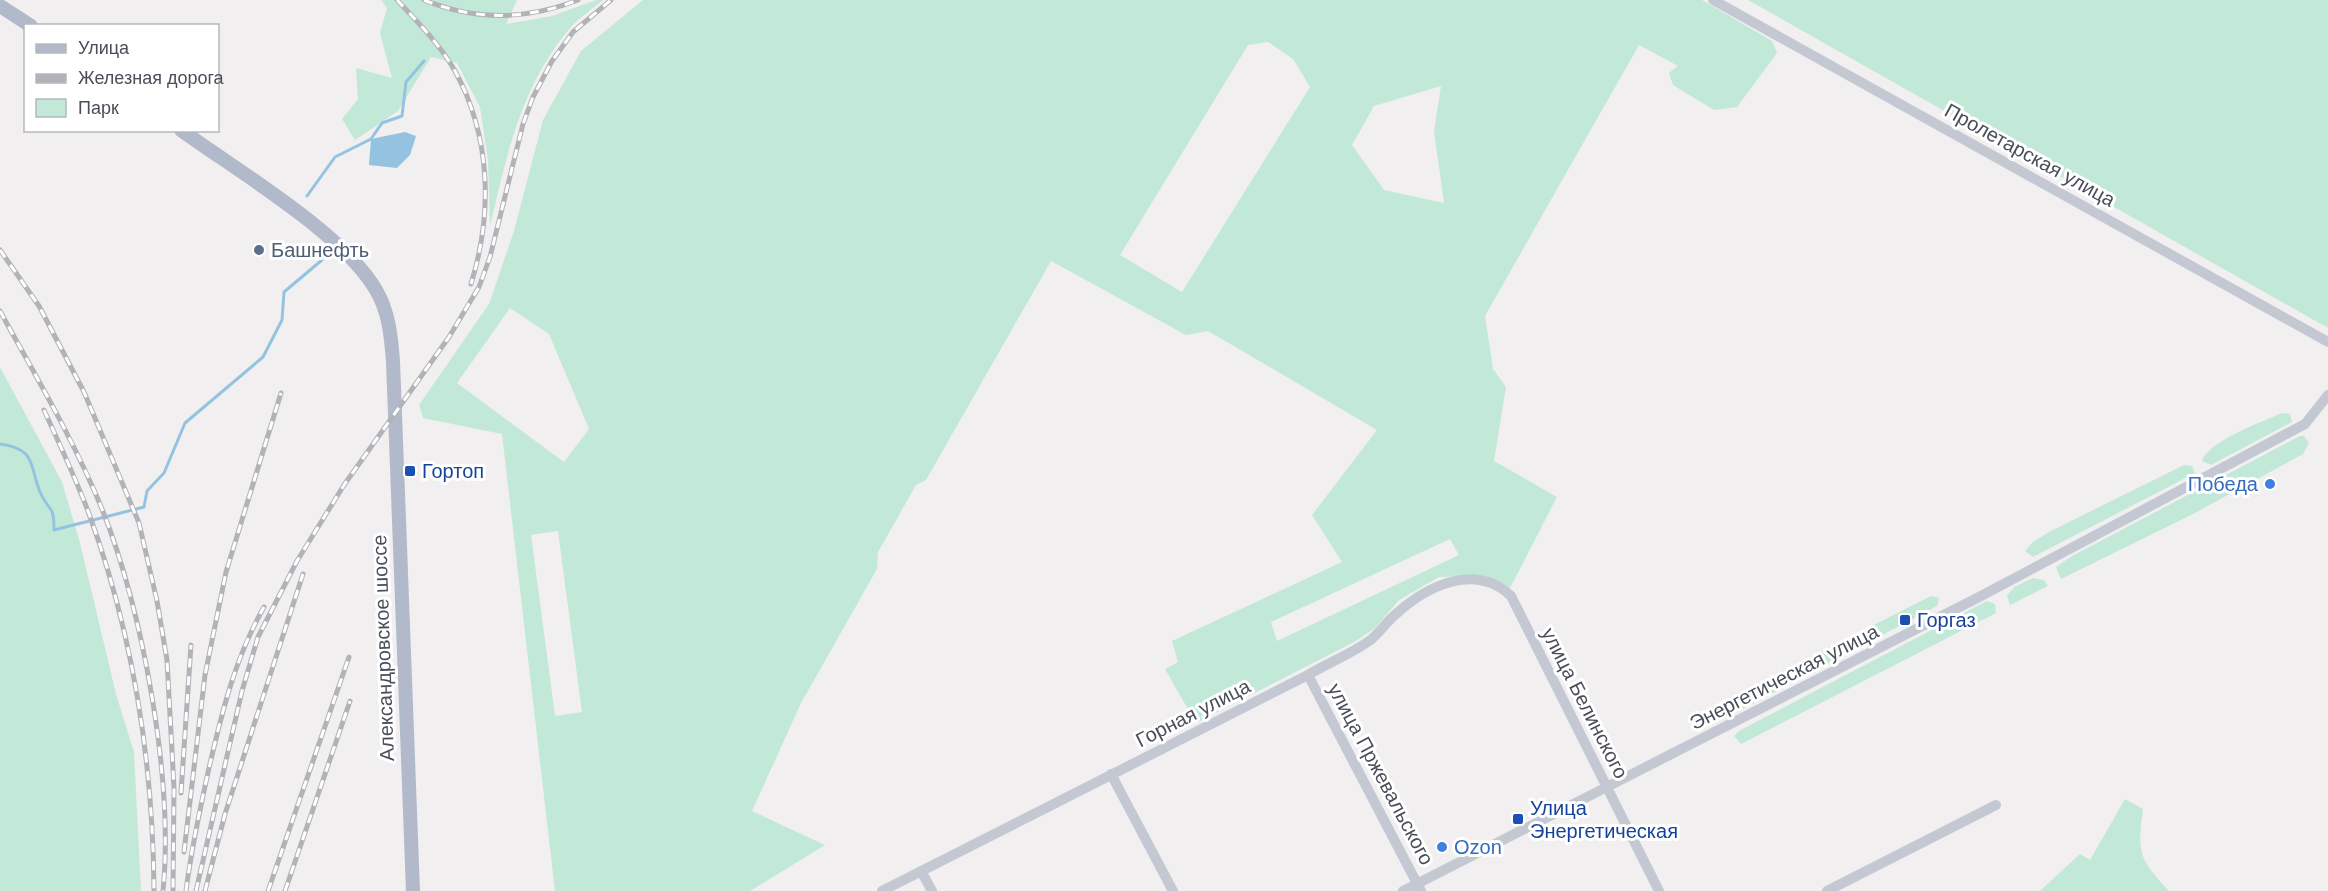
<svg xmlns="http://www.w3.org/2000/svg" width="2328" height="891" font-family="Arial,sans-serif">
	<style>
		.green { fill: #c2e9d8; fill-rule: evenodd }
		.water { fill: #94c3e1 }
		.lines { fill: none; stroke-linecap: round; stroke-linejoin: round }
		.stream { stroke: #94c3e1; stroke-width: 3 }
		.minor { stroke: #c4c8d2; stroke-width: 10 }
		.major { stroke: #b1b9ca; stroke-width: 14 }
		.rail-casing { stroke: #b1b3b8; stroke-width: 5 }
		.rail { stroke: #fff; stroke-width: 3; stroke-dasharray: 9; stroke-linecap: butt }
		.service-dot { fill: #5c6f8a; stroke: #fff; stroke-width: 2 }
		.transit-dot { fill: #1a4fb4; stroke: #fff; stroke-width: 2 }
		.shop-dot { fill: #3f7fe0; stroke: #fff; stroke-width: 2 }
		.labels { text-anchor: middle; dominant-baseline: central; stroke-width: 6; stroke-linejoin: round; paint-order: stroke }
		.street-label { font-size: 20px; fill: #494e59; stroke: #fff }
		.service-label { font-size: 20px; fill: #4e5e75; stroke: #fff; text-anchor: start }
		.transit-label { font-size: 20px; fill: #164399; stroke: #fff; text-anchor: start }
		.shop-label { font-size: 20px; fill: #366cbe; stroke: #fff; text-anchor: end }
	</style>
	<rect width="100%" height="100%" fill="#f1efef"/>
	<path class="green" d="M381,0H517L506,24L552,16L596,0H603C593,9 580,17 571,27C521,85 507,154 490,226L488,160L480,107L457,63L431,57L398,111L355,140L342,119L358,99L356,68L392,78L380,33L387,8Z
		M643,0H1702L1772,41L1777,53L1737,107L1714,110L1673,85L1669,73L1678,66L1639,45L1485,316L1493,369L1506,387L1494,461L1557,497L1510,588L1486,576L1439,577L1399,600L1375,628L1356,641L1196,723L1165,669L1178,662L1172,641L1342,562L1312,515L1377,430L1208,331L1186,335L1051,261L926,480L916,485L878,552L877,569L801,703L752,811L825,845L750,891H555L502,434L423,418L419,405L489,304L514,231L543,120L581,51ZM1268,42L1293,59L1310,87L1182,292L1120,255L1248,45ZM1441,86L1434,131L1444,203L1384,190L1352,145L1374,106ZM510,308L549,334L589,429L564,462L457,383ZM558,531L582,712L555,716L531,535ZM1450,539L1459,555L1277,641L1271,622Z
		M1748,0H2328V328Z
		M0,367L62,482L80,543L116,694L134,752L141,891H0Z
		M2282,413L2290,414L2292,422L2211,465L2202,461C2208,441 2262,422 2282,413Z
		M2300,436H2304L2309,443L2303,454L2193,514L2061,579L2056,567L2072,556Z
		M2184,465L2192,466L2195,473L2033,557L2025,551L2033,542L2049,532Z
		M2033,578L2044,580L2048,586L2010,605L2007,596L2014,587Z
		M1931,596L1939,598L1937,606L1724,719L1717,710L1721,705L1737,694Z
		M1987,601L1995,604L1996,613L1741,744L1734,736L1739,731Z
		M2125,799L2143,809C2137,853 2139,859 2169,891H2040L2080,854L2090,860Z"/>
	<path class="water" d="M405,132L416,136L410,155L397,168L369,165L371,139Z"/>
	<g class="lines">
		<path class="stream" d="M307,196L335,157L371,139L382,123L402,116L406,82L424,61
			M0,444C37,449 29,465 40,492C49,513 54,503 54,530L144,507L147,491L164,473L185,423L263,357L282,320L284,292L322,260"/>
		<path class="minor" d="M1713,0L2328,342
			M1308,675L1421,891
			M1111,774L1173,891
			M921,871L932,891
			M882,891L1308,675C1328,663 1351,654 1369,641C1379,634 1386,622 1396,614C1427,586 1475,562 1511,596L1659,891
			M1403,891L1981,596L2305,424L2328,395
			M1827,891L1996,805"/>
		<path class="major" d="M0,6L31,26
			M181,130C236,170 343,233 376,290C389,312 391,336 393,361L413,891"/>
		<defs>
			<path id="rail" d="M397,0C417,21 441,46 455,71C491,137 493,213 471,284
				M424,0C475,21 527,20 578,0
				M0,250L39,306L84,392L139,523L157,601L167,660L174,788L173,891
				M0,311C35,375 74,440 102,509C143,612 174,780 163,891
				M44,410C59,443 75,477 88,511C133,633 153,761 154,891
				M181,793L191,645
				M184,852L205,675L226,572L281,393
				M186,891C191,850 200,809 209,768C222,712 235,658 264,607
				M196,891L242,691L258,637L297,561L344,485L449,337L479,287L490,257L523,124L533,97L552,61L573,32L611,0
				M205,891L225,814L303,574
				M268,891L349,657
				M285,891L350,701"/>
		</defs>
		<use href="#rail" class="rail-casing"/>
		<use href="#rail" class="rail"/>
	</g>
	<circle class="service-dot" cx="259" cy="250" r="6"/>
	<g class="transit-dot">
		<rect x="404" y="465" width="12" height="12" rx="3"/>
		<rect x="1899" y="614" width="12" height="12" rx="3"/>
		<rect x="1512" y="813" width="12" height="12" rx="3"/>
	</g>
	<g class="shop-dot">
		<circle cx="2270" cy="484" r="6"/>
		<circle cx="1442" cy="847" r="6"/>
	</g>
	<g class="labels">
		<g class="street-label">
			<text transform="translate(2030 155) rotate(29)">Пролетарская улица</text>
			<text transform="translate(383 648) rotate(-92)">Александровское шоссе</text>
			<text transform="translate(1784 677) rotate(-27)">Энергетическая улица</text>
			<text transform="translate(1585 703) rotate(63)">улица Белинского</text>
			<text transform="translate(1193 713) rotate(-27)">Горная улица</text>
			<text transform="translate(1381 774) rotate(62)">улица Пржевальского</text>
		</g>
		<g class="service-label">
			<text x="271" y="250">Башнефть</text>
		</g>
		<g class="transit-label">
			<text x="422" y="471">Гортоп</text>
			<text x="1917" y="620">Горгаз</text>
			<text x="1530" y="808">Улица<tspan x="1530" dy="23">Энергетическая</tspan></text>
		</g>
		<g class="shop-label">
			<text x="2258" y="484">Победа</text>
			<text x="1454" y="847" text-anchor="start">Ozon</text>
		</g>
	</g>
	<rect x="24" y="24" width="195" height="108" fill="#ffffff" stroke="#b6b8bd" stroke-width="1.5"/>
	<rect x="36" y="44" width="30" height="9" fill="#b1b9ca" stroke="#b6b8bd" stroke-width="1.5"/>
	<text x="78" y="54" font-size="18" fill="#494e59">Улица</text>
	<rect x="36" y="74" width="30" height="9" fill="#b1b3b8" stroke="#b6b8bd" stroke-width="1.5"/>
	<text x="78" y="84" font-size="18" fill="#494e59">Железная дорога</text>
	<rect x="36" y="99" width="30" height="18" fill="#c2e9d8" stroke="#b6b8bd" stroke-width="1.5"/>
	<text x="78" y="114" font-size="18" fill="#494e59">Парк</text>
</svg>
